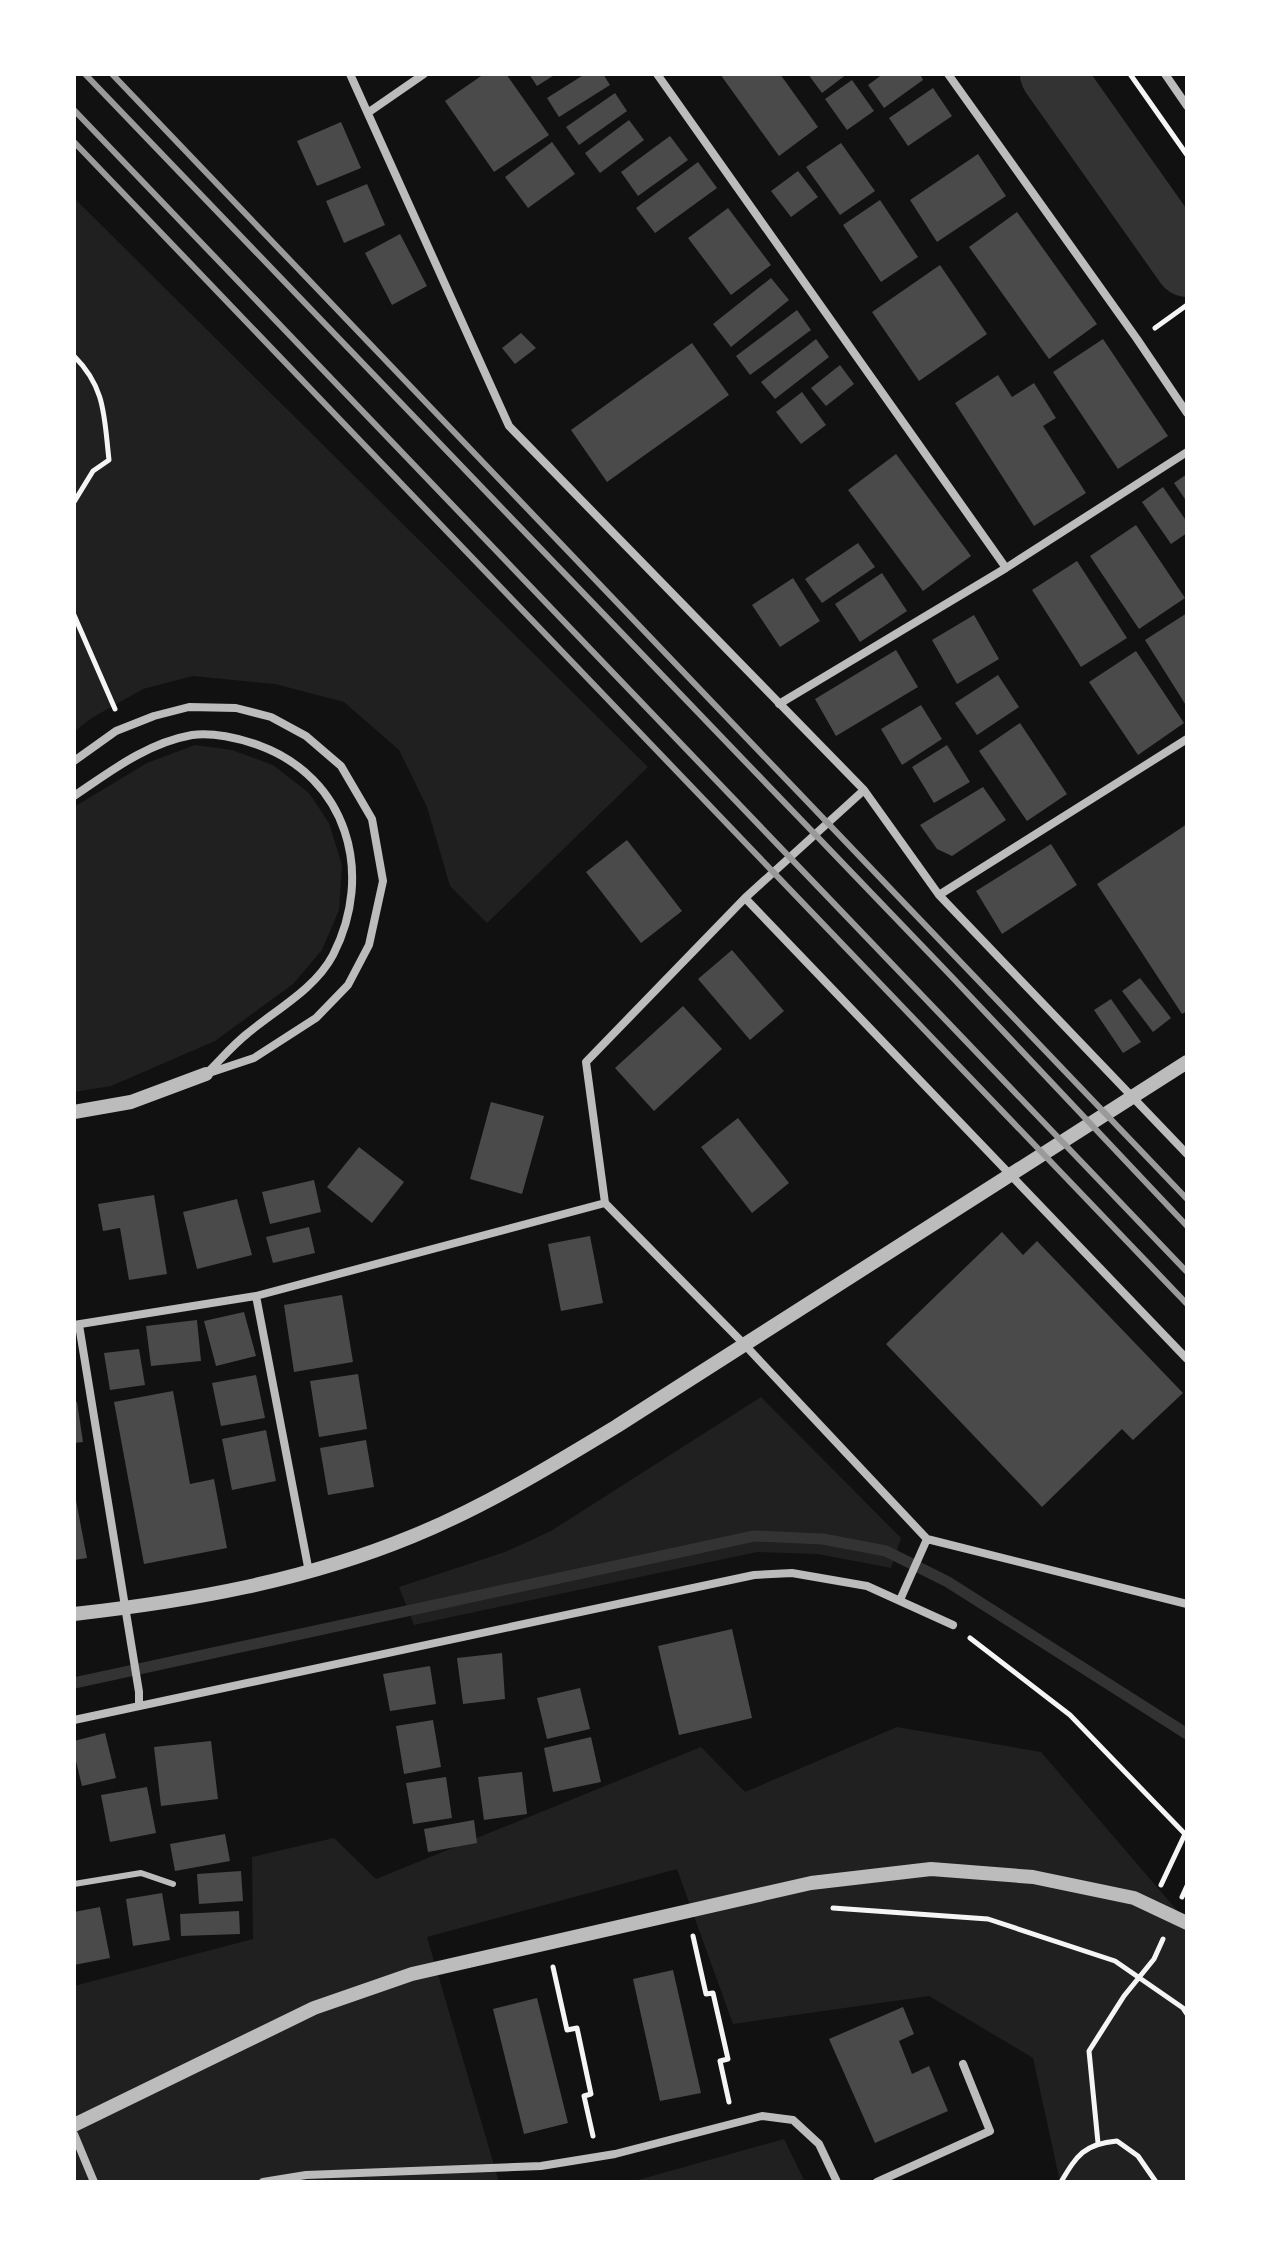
<svg xmlns="http://www.w3.org/2000/svg" width="1261" height="2256" font-family="'PT Sans Narrow',sans-serif">
	<style>
		.green { fill: #202020 }
		.lines { fill: none; stroke-linecap: round; stroke-linejoin: round }
		.stream { stroke: #333; stroke-width: 11 }
		.river { stroke: #333; stroke-width: 64 }
		.building { fill: #4a4a4a }
		.path { stroke: #f5f5f5; stroke-width: 5 }
		.service { stroke: #bcbcbc; stroke-width: 6 }
		.minor { stroke: #bcbcbc; stroke-width: 8 }
		.tertiary { stroke: #bcbcbc; stroke-width: 14 }
		.rail { stroke: #9a9a9a; stroke-width: 6 }
	</style>
	<rect width="100%" height="100%" fill="#111"/>
	<path class="green" d="M74,198L648,767L487,923L450,886L427,807L399,750L344,702L275,684L193,676L143,689L90,719L74,732Z
		M195,745L232,750L273,765L309,793L329,823L342,865L339,910L322,950L293,984L215,1041L111,1086L74,1092V807L147,763Z
		M761,1397L901,1538L891,1568L818,1554L757,1552L414,1625L399,1587L505,1552L551,1531Z
		M897,1727L1041,1752L1187,1922V2182H1060L1033,2058L929,1996L733,2024L677,1869L427,1937L499,2182H74V1986L253,1939L252,1857L334,1838L376,1879L701,1747L745,1792Z
		M784,2139L805,2182H631Z"/>
	<g class="lines">
		<path class="stream" d="M74,1683L754,1536L823,1539L886,1551L948,1582L1187,1734"/>
		<path class="river" d="M1052,74L1187,265"/>
	</g>
	<path class="building" d="M484,74H506L549,135L494,172L445,101Z
		M529,74H556L537,86Z
		M585,74H603L610,85L559,117L547,98Z
		M720,74H780L818,127L779,156Z
		M808,74H847L822,93Z
		M883,74H920L923,80L884,108L868,85Z
		M852,80L874,111L847,130L825,99Z
		M933,88L952,116L908,146L889,118Z
		M615,93L627,111L579,145L566,127Z
		M629,120L644,140L600,173L585,153Z
		M341,122L361,168L317,186L297,141Z
		M670,136L688,160L638,196L621,172Z
		M552,142L575,174L528,208L505,177Z
		M841,143L875,191L840,215L806,167Z
		M978,154L1006,196L937,242L910,200Z
		M698,162L717,188L655,233L636,208Z
		M798,171L818,197L791,217L771,191Z
		M367,184L385,225L344,243L326,201Z
		M880,200L918,257L881,282L843,225Z
		M728,208L771,265L731,295L688,238Z
		M1017,212L1097,324L1049,359L969,247Z
		M400,234L427,286L392,305L365,253Z
		M940,265L987,334L919,381L872,312Z
		M771,278L789,300L731,347L713,324Z
		M797,310L811,330L750,375L736,356Z
		M521,333L536,348L515,364L502,348Z
		M816,339L829,357L775,399L761,382Z
		M1103,339L1168,436L1118,469L1053,372Z
		M692,343L729,395L607,482L571,430Z
		M840,365L854,384L826,406L811,388Z
		M998,375L1012,397L1034,383L1056,418L1043,426L1086,493L1034,526L955,403Z
		M802,392L826,425L801,444L776,412Z
		M896,454L971,556L923,591L848,490Z
		M1187,474V502L1174,483Z
		M1163,487L1187,522V533L1171,544L1142,502Z
		M1136,525L1185,598L1139,629L1090,556Z
		M858,543L875,567L822,603L805,579Z
		M1077,561L1127,638L1081,667L1032,590Z
		M882,573L907,611L860,642L835,604Z
		M793,578L820,621L780,647L752,605Z
		M1187,613V707L1145,640Z
		M974,615L999,659L957,684L932,640Z
		M896,650L918,687L836,736L815,699Z
		M1136,651L1184,723L1138,755L1089,682Z
		M998,675L1019,707L977,735L955,703Z
		M921,705L942,739L902,765L881,729Z
		M1020,723L1067,794L1027,821L979,751Z
		M947,745L970,782L934,803L912,767Z
		M983,787L1006,820L952,856L937,849L920,825Z
		M1187,824V1011L1182,1014L1097,884Z
		M627,840L682,911L641,943L586,872Z
		M1051,844L1077,885L1002,934L976,891Z
		M732,950L784,1011L750,1040L698,979Z
		M1140,978L1171,1018L1153,1032L1122,991Z
		M1111,999L1141,1042L1123,1053L1094,1010Z
		M683,1006L722,1049L654,1111L615,1068Z
		M491,1102L544,1116L522,1194L470,1179Z
		M738,1118L789,1183L752,1213L701,1147Z
		M359,1147L404,1182L372,1223L327,1187Z
		M314,1180L321,1212L270,1224L262,1192Z
		M154,1195L167,1274L129,1280L120,1228L103,1231L98,1204Z
		M237,1199L252,1255L197,1269L183,1212Z
		M309,1227L315,1253L273,1263L266,1237Z
		M1002,1232L1023,1255L1037,1241L1183,1393L1133,1440L1122,1429L1042,1507L886,1344Z
		M590,1236L603,1303L561,1311L548,1244Z
		M342,1295L353,1362L294,1372L284,1305Z
		M244,1312L256,1356L216,1366L204,1321Z
		M197,1320L201,1361L151,1366L146,1326Z
		M139,1349L145,1385L110,1390L104,1353Z
		M358,1374L367,1429L319,1437L310,1381Z
		M256,1375L265,1418L221,1426L212,1383Z
		M173,1391L190,1484L214,1479L227,1548L144,1564L114,1402Z
		M74,1402H77L83,1442L74,1443Z
		M266,1430L276,1481L232,1490L222,1439Z
		M366,1440L374,1487L328,1495L320,1448Z
		M74,1490L87,1558L74,1560Z
		M732,1629L752,1718L679,1735L658,1646Z
		M502,1653L505,1699L463,1704L457,1658Z
		M430,1666L436,1704L390,1711L383,1674Z
		M580,1688L590,1729L547,1739L537,1698Z
		M433,1720L441,1767L404,1774L396,1726Z
		M105,1733L116,1778L82,1786L74,1753V1741Z
		M591,1737L601,1782L553,1792L544,1748Z
		M211,1741L218,1799L161,1806L154,1747Z
		M522,1772L527,1814L484,1820L478,1777Z
		M446,1777L452,1818L413,1824L406,1783Z
		M147,1787L156,1833L110,1842L101,1795Z
		M474,1820L477,1843L428,1852L424,1829Z
		M225,1834L230,1861L175,1871L170,1844Z
		M241,1871L243,1901L199,1904L197,1874Z
		M162,1893L170,1940L133,1946L126,1899Z
		M100,1907L110,1958L74,1965V1912Z
		M239,1911L240,1934L181,1936L180,1914Z
		M673,1970L701,2093L660,2101L633,1979Z
		M537,1998L568,2123L524,2134L493,2009Z
		M903,2007L914,2034L899,2041L912,2074L929,2066L948,2111L875,2143L829,2039Z"/>
	<g class="lines">
		<path class="path" d="M1130,74L1187,155
			M1155,328L1187,305
			M74,356C106,388 104,417 109,460L93,471L74,502
			M74,615L115,709
			M970,1638L1070,1715L1185,1834L1161,1885
			M1182,1897L1187,1886
			M833,1908L988,1919L1115,1961L1183,2008L1187,2014
			M693,1936L706,1994L713,1993L728,2059L720,2061L729,2102
			M553,1967L567,2030L577,2028L591,2094L584,2096L593,2136
			M1098,2143L1089,2051L1124,1996L1154,1959L1163,1939
			M1061,2182C1077,2155 1084,2144 1117,2141L1138,2156L1156,2182"/>
		<path class="service" d="M74,1884L141,1873L173,1884"/>
		<path class="minor" d="M350,74L509,426L864,790L939,895L1187,1154
			M657,74L1006,568
			M948,74L1137,339L1187,413
			M1165,74L1187,106
			M369,112L424,74
			M779,704L1006,568L1187,452
			M74,761L116,731L154,716L189,707L236,708L271,717L306,736L341,766L372,819L383,881L369,945L348,985L316,1018L254,1058L206,1074
			M74,796C111,771 147,743 192,735C212,732 239,738 258,745C347,777 375,873 333,955C315,989 277,1009 248,1033C234,1044 222,1058 209,1071
			M939,895L1187,739
			M745,898L1187,1359
			M605,1203L743,1343L927,1539L1187,1604
			M256,1296L309,1572
			M74,1325L256,1296L605,1203L586,1062L745,898L864,790
			M79,1325L139,1692V1706
			M900,1600L927,1539
			M74,1720L754,1575L792,1573L867,1586L953,1625
			M74,2134L94,2182
			M263,2182L306,2175L541,2166L615,2154L762,2116L793,2120L819,2144L837,2182
			M877,2182L990,2131L963,2064"/>
		<path class="tertiary" d="M74,1112L131,1102L206,1074
			M74,1614C190,1601 304,1581 413,1536C484,1507 551,1466 617,1426L1187,1062
			M74,2125L314,2008L412,1974L811,1883L931,1869L1033,1877L1134,1898L1187,1923"/>
		<path class="rail" d="M85,74L952,977L1187,1226
			M112,74L1187,1199
			M74,110L1187,1272
			M74,142L1187,1304"/>
	</g>
	<rect width="1261" height="2256" fill="none" stroke="#ffffff" stroke-width="152"/>
</svg>
